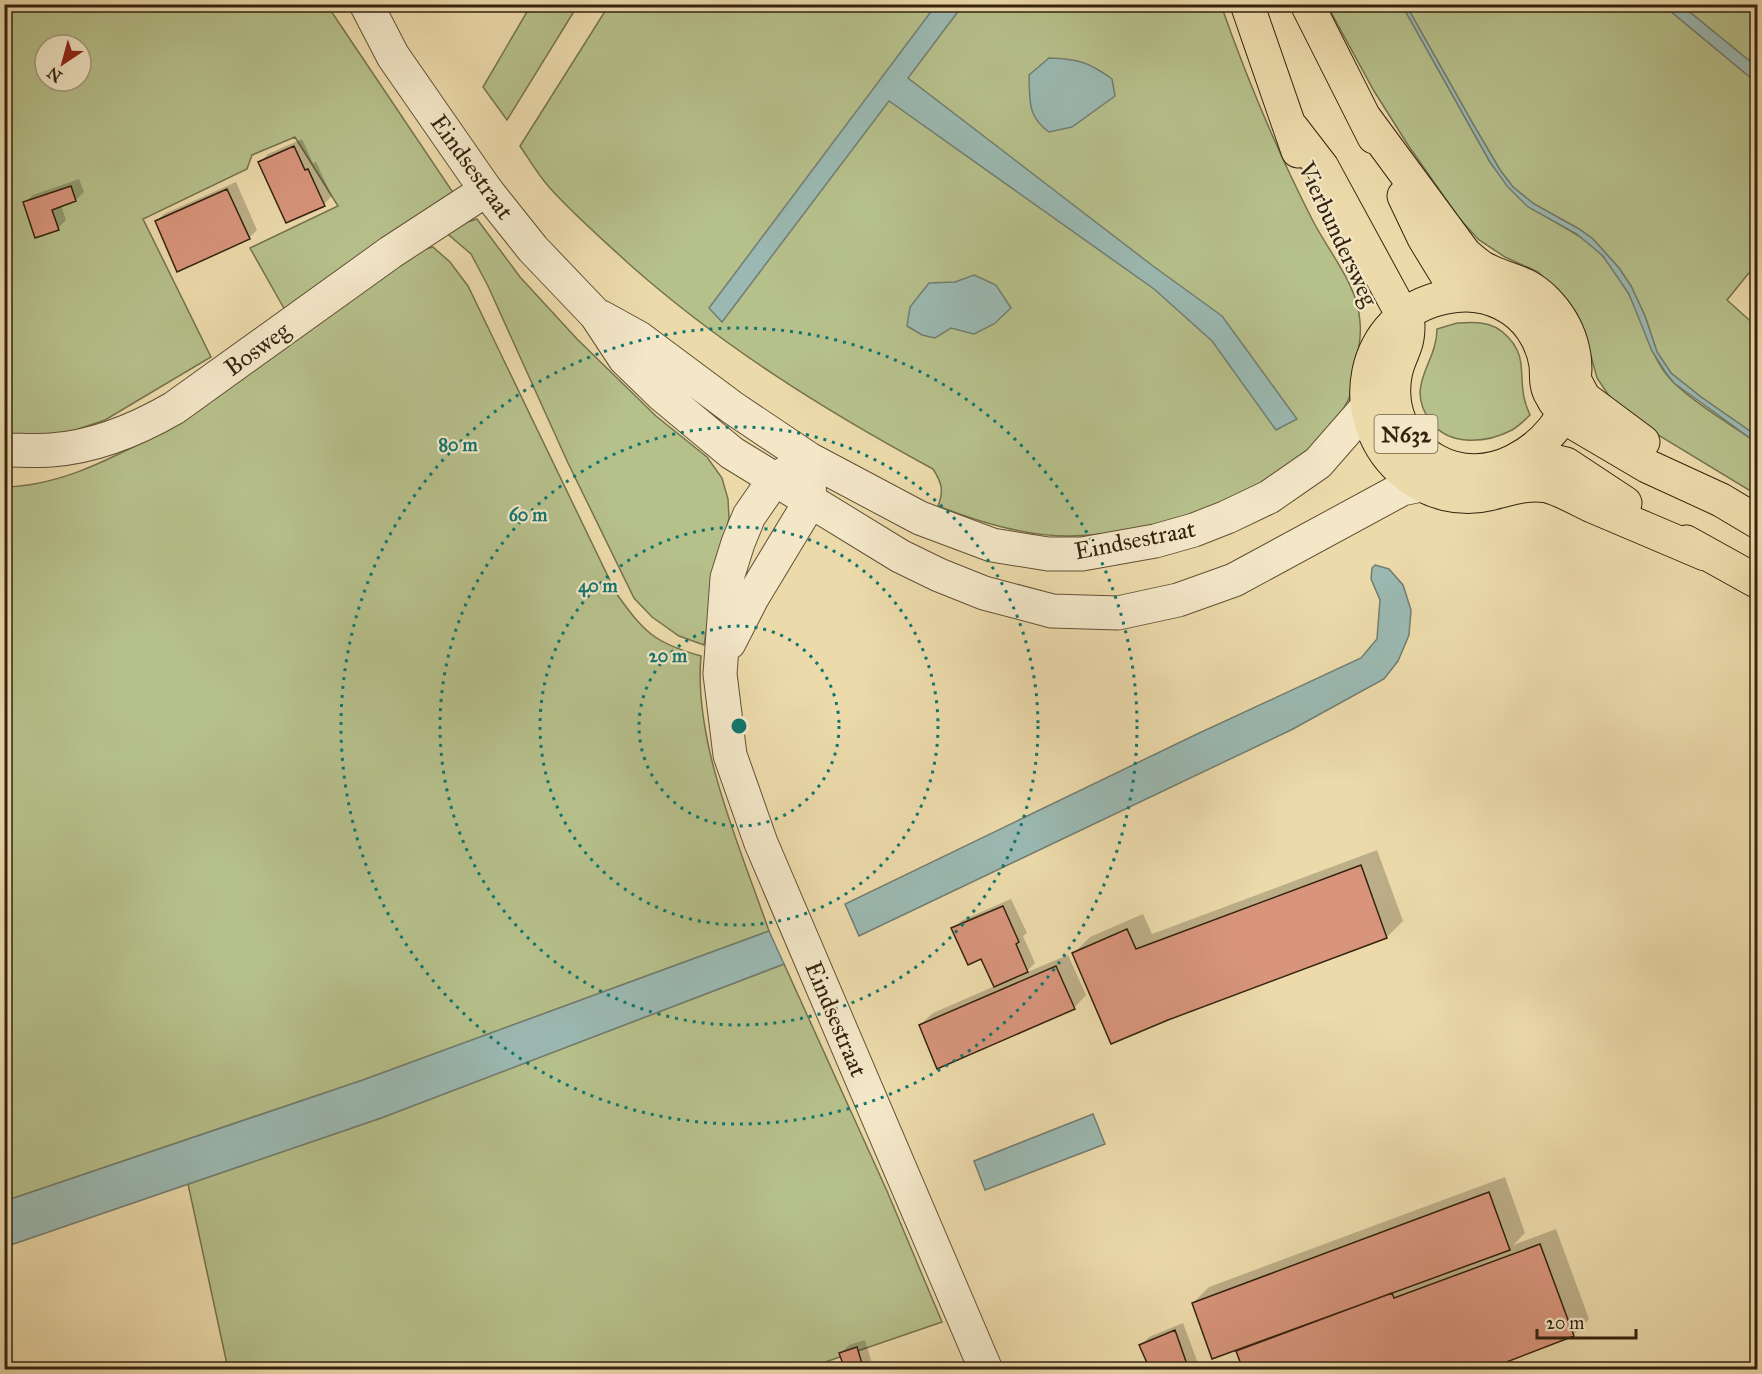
<svg xmlns="http://www.w3.org/2000/svg" width="1762" height="1374" font-family="'IM FELL Great Primer',serif">
	<style>
		.green { fill: #b6c08b; stroke: #75724c; stroke-width: 1.5; fill-rule: evenodd }
		.water { fill: #9bb9b2; stroke: #727d70; stroke-width: 1.5 }
		.shadow { fill: #0003 }
		.building { fill: #d8957c; stroke: #34230e; stroke-width: 1.5 }
		.lines { fill: none; stroke-linecap: round; stroke-linejoin: round }
		.minor-casing { stroke: #625135; stroke-width: 35 }
		.tertiary-casing { stroke: #625135; stroke-width: 35 }
		.primary-casing { stroke: #34230e; stroke-width: 35 }
		.minor { stroke: #f3e7c8; stroke-width: 33 }
		.tertiary { stroke: #f3e7c8; stroke-width: 33 }
		.primary { stroke: #ecdaab; stroke-width: 33 }
		.ring { fill: none; stroke: #0f766e; stroke-width: 3; stroke-dasharray: 3 6 }
		.labels { text-anchor: middle; dominant-baseline: central; stroke-width: 4.5; stroke-linejoin: round; paint-order: stroke }
		.shield { fill: #f3e7c8; stroke: #6d5e46; stroke-width: 1.5 }
		.shield-label { font-size: 22px; font-weight: bold; fill: #34230e }
		.street-label { font-size: 24px; fill: #34230e; stroke: #f3e7c8 }
		.centre { fill: #0f766e; stroke: #f3e7c8; stroke-width: 3 }
		.ring-label { font-size: 18px; text-anchor: middle; font-weight: bold; fill: #0f766e; stroke: #f3e7c8; stroke-width: 4.5; stroke-linejoin: round; paint-order: stroke }
	</style>
	<rect width="100%" height="100%" fill="#ecdaab"/>
	<filter id="stains"><feTurbulence type="fractalNoise" baseFrequency=".00333" numOctaves="4"/><feColorMatrix values="0 0 0 0 .2 0 0 0 0 .09 0 0 0 0 .02 0 0 0 .5 -.17"/></filter>
	<radialGradient id="worn" r=".72"><stop offset=".6" stop-color="#630" stop-opacity="0"/><stop offset="1" stop-color="#630" stop-opacity=".3"/></radialGradient>
	<path class="green" d="M5,5H327L454,194L286,312L250,248L338,206L295,137L252,155L247,169L143,219L211,357L105,420L58,436L5,443ZM45,45H81V81H45Z
		M531,5H578L507,120L483,87Z
		M609,5H1221C1247,79 1277,151 1313,221C1330,254 1358,285 1360,322C1362,341 1356,357 1353,376C1352,383 1352,391 1349,398C1347,404 1327,435 1322,439C1262,498 1153,535 1070,536C1024,536 979,522 938,506C944,491 942,483 933,469C824,410 720,345 628,263C601,238 573,214 549,187C538,175 529,159 520,146Z
		M1327,5H1402L1490,162C1505,183 1522,203 1545,216C1565,228 1584,237 1601,254C1615,270 1627,289 1636,308C1646,331 1651,354 1666,374C1685,398 1732,425 1757,443V495L1635,421L1613,402L1597,378L1585,334L1575,311L1568,301L1538,272L1505,257L1479,240L1459,218L1408,145L1374,91Z
		M1406,5H1663L1757,83V263L1727,300L1757,327V436L1701,397L1671,373L1657,352L1645,316L1631,286L1619,268L1593,239L1579,229L1534,204L1513,187L1500,170L1473,124Z
		M1681,5H1753L1757,8V67Z
		M477,219L520,277L577,339L656,416L707,457L722,478L728,499L729,518L716,572L704,645L679,636L652,617L634,598L568,463L488,286L471,254L443,230Z
		M433,247L450,262L468,286L616,593C644,632 654,643 701,656C693,742 741,850 769,931L363,1080L5,1201L4,487C58,486 106,461 153,437L413,252Z
		M1457,323C1464,323 1473,322 1481,323C1501,325 1519,344 1521,364C1523,385 1521,396 1530,415C1525,420 1519,426 1512,430C1487,443 1450,447 1431,422C1424,412 1420,404 1420,392C1421,370 1437,354 1437,329Z
		M784,964L887,1191L942,1322L805,1369H228L188,1184L381,1118Z"/>
	<path class="water" d="M936,5H963L908,78L1153,266L1222,316L1297,419L1276,430L1212,341L1154,289L889,101L722,322L709,308Z
		M1402,5H1406L1473,124L1500,170L1513,187L1534,204L1579,229L1593,239L1619,268L1631,286L1645,316L1657,352L1671,373L1701,397L1757,436V443L1674,383L1666,373L1652,351L1629,294L1603,256L1577,234L1528,207L1507,186L1490,162Z
		M1663,5H1681L1757,67V83Z
		M1049,58C1078,59 1089,62 1112,79L1115,96L1072,127L1049,132C1027,116 1030,101 1029,75Z
		M974,275L996,285L1011,308L994,324L974,334L951,328L935,338L922,335L907,326L910,307L929,283L955,282Z
		M1375,565L1389,569L1403,585L1411,610L1409,635L1398,661L1384,679L1291,730L859,936L845,904L1195,735L1361,658L1377,639L1380,600L1371,579L1372,568Z
		M769,931L784,964L381,1118L5,1247V1201L363,1080Z
		M1093,1114L1105,1144L985,1190L974,1161Z"/>
	<path class="shadow" d="M302,139L313,163L316,162L332,196L324,204L260,162L268,154Z
		M79,179L84,192L76,200L61,205L66,220L58,228L25,203L33,195Z
		M236,182L257,230L249,238L156,222L164,214Z
		M1377,850L1403,921L1387,937L1074,953L1090,937L1143,914L1152,934Z
		M1011,899L1027,933L1023,936L1035,963L1025,973L1068,955L1086,995L1074,1008L920,1025L933,1013L995,986L982,957L953,929L961,921Z
		M1505,1177L1525,1233L1513,1245L1556,1229L1589,1319L1573,1335L1245,1370L1237,1349L1193,1303L1209,1287Z
		M1183,1323L1199,1366L1195,1370H1157L1153,1361L1141,1345L1149,1337Z
		M865,1340L874,1370H846L841,1353L849,1345Z"/>
	<path class="building" d="M294,146L305,170L308,169L325,206L286,223L258,162Z
		M71,186L76,201L52,210L59,230L35,238L23,202Z
		M227,189L250,239L177,272L155,221Z
		M1758,263V277L1751,271Z
		M1361,865L1387,938L1168,1020L1111,1044L1072,953L1127,929L1136,949Z
		M1003,906L1019,942L1016,944L1028,972L994,987L981,959L968,965L951,928Z
		M1056,966L1075,1009L937,1069L919,1025Z
		M1489,1192L1510,1250L1212,1359L1192,1303Z
		M1540,1244L1574,1336L1486,1370H1243L1236,1351L1392,1293L1394,1298Z
		M1175,1330L1189,1370H1155L1153,1363L1148,1365L1139,1345Z
		M857,1347L864,1370H845L839,1353Z"/>
	<g class="lines">
		<defs>
			<path id="minor" d="M4,450C20,450 36,451 51,450C95,447 136,430 174,408L391,252L486,190"/>
			<path id="tertiary" d="M366,4L393,56L486,190L533,249L596,315L625,359L661,394L732,453L900,556L939,575L984,593L1052,611L1118,613L1178,600L1234,580L1402,489L1421,485
				M601,317L639,338L733,408L809,459L920,518L992,545L1048,554H1082L1155,541L1194,530L1227,517L1269,497L1318,463L1367,407
				M809,459L774,480L749,516L738,543L727,578L720,674L730,755L761,843L986,1370
				M729,643L752,598L810,502L809,480"/>
			<path id="primary" d="M1247,4L1298,151
				M1307,4L1374,137
				M1292,128L1322,167L1408,325C1408,344 1404,347 1398,364C1392,382 1392,404 1400,422C1407,439 1420,452 1436,461C1461,475 1490,473 1514,461C1577,429 1597,354 1546,301C1525,279 1506,281 1483,268C1476,264 1470,258 1465,254L1364,117
				M1404,196L1424,238L1449,279L1472,295
				M1575,381L1584,398L1643,442
				M1516,460L1545,459L1566,464L1625,503
				M1686,542L1758,582
				M1705,554C1667,538 1630,522 1592,506C1579,500 1560,489 1547,486C1528,482 1506,490 1489,494C1461,501 1429,493 1407,475C1340,422 1359,314 1446,297C1465,293 1486,295 1503,304C1527,316 1542,339 1546,365C1547,375 1545,385 1551,395C1556,406 1565,415 1574,423L1647,466L1721,500L1758,522"/>
		</defs>
		<use href="#minor" class="minor-casing"/>
		<use href="#tertiary" class="tertiary-casing"/>
		<use href="#primary" class="primary-casing"/>
		<use href="#minor" class="minor"/>
		<use href="#tertiary" class="tertiary"/>
		<use href="#primary" class="primary"/>
	</g>
	<g class="ring">
		<circle cx="739" cy="726" r="100"/>
		<circle cx="739" cy="726" r="199"/>
		<circle cx="739" cy="726" r="299"/>
		<circle cx="739" cy="726" r="398"/>
	</g>
	<g class="labels">
		<rect class="shield" x="1374.5" y="415" width="63" height="38" rx="4.5"/>
		<g class="shield-label">
			<text x="1406" y="434">N632</text>
		</g>
		<g class="street-label">
			<text transform="translate(472 167) rotate(54)">Eindsestraat</text>
			<text transform="translate(1338 234) rotate(65)">Vierbundersweg</text>
			<text transform="translate(257 349) rotate(-36)">Bosweg</text>
			<text transform="translate(1135 540) rotate(-11)">Eindsestraat</text>
			<text transform="translate(836 1019) rotate(67)">Eindsestraat</text>
		</g>
	</g>
	<circle cx="739" cy="726" r="9" class="centre"/>
	<g class="ring-label">
		<text x="458" y="451">80 m</text>
		<text x="528" y="521">60 m</text>
		<text x="598" y="592">40 m</text>
		<text x="668" y="662">20 m</text>
	</g>
	<rect width="1762" height="1374" fill="none" stroke="#ecdaab" stroke-width="24"/>
	<rect x="6" y="6" width="1750" height="1362" fill="none" stroke="#34230e" stroke-width="3"/>
	<rect x="12" y="12" width="1738" height="1350" fill="none" stroke="#34230e" stroke-width="1.5"/>
	<g transform="translate(63 63) rotate(216)"><circle r="28" fill="#f3e7c8" stroke="#a7997e" stroke-width="1.5"/>
	<path d="M0-4.5L10 22L0 15L-10 22Z" fill="#8f2418"/>
	<text y="-9" font-size="16" font-weight="bold" text-anchor="middle" fill="#34230e">N</text>
	</g>
	<path d="M1537 1329v9h99v-9" fill="none" stroke="#34230e" stroke-width="3"/>
	<text x="1546" y="1329" font-size="18" fill="#34230e" stroke="#f3e7c8" stroke-width="4.5" paint-order="stroke">20 m</text>
	<rect width="100%" height="100%" filter="url(#stains)"/>
	<rect width="100%" height="100%" fill="url(#worn)"/>
</svg>
